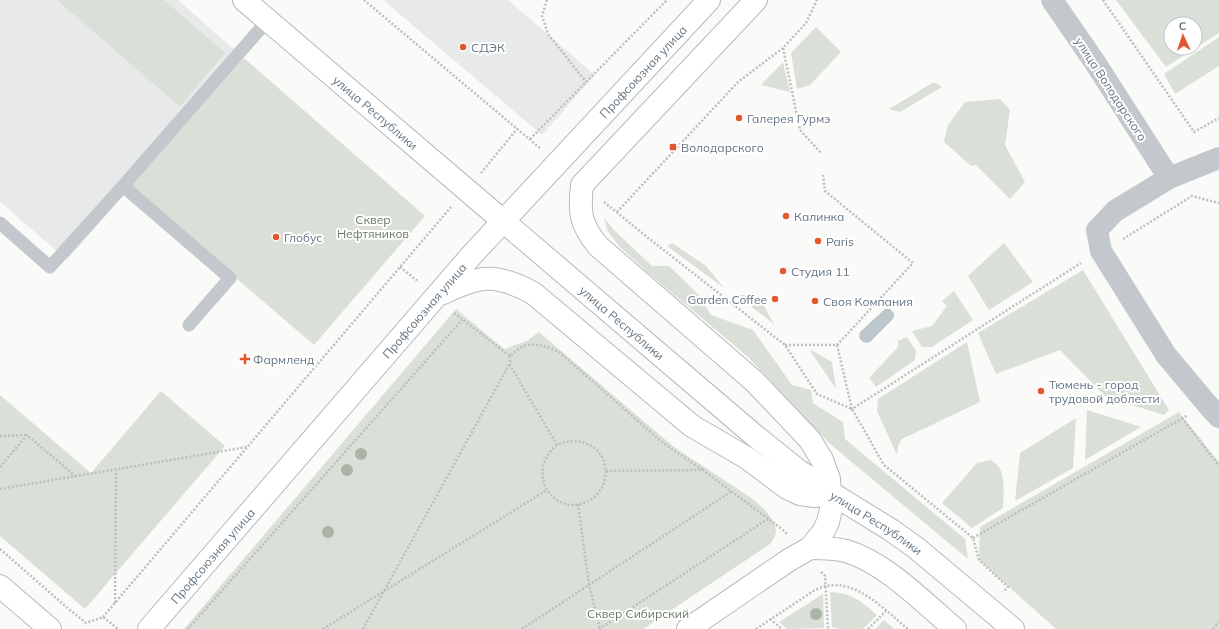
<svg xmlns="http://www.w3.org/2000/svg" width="1219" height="629" font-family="Mulish,sans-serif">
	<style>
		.built { fill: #e8e9e9 }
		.green { fill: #dadfd7; fill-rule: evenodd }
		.water { fill: #bbc7cb }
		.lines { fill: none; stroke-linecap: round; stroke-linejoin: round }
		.primary-casing { stroke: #b5babe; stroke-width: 24 }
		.path { stroke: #bbbfc2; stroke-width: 2.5; stroke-dasharray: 2 2; stroke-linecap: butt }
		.lane { stroke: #c3c8cc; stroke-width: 13 }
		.street { stroke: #c3c8cc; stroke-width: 22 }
		.primary { stroke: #fff; stroke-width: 22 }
		.tree { fill: #aab4a7 }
		.poi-dot { fill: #e4572e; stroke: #fff; stroke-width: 1.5 }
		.labels { text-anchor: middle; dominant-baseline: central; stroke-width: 4; stroke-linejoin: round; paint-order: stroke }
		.poi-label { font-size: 12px; fill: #657683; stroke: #fff; text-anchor: start }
		.street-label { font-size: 12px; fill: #657683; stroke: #fff }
		.park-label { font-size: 12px; fill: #687a64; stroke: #fff }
	</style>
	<rect width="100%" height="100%" fill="#fafaf8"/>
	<path class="built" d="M0,0H178L244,58L67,260L0,202Z
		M383,0H508L595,75L542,135Z"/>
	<path class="green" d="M57,0H164L225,53L180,106L178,105Z
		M1116,0H1219V33L1166,67ZM1171,24H1195V48H1171Z
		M816,27L841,52L810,85L797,89L791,53Z
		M1219,37V66L1175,94L1164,74Z
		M244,58L425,216L314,345L130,187Z
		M783,62L790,92L761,85Z
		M934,82L942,87L900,112L889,109Z
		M1000,99L1010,110L1005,145L1025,182L1010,199L976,165L971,166L944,142L948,125L965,102Z
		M604,218L614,230L652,266H669L699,295L711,315L753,330L792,385L811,390L813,403L843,422L845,439L965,539L968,559L829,443L748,357L646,271L619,246L607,230Z
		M672,243L706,266L724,288L667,246Z
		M1004,243L1033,282L989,310L968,276Z
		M1083,270L1169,410L1164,415L1106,397L1060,350L996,374L978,333Z
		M954,291L973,320L932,347H922L912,331L932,326L947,306L942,301Z
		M736,295H744L764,306L774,324Z
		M456,309L504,349L527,341L539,332L674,447L753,499L766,511L775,524L776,532L774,538L770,544L643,629H184Z
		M907,337L916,351L915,360L876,387L869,378L898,347V341Z
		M967,342L980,402L902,439L898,446L897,455L877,411L878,399Z
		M809,349L832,362L836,389Z
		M161,391L225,446L85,609L0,536V395L91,473Z
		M1087,410L1141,427L1085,460Z
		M1179,412L1219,462V629H1056L979,560L980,527Z
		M1076,418L1073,468L1015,501L1020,453Z
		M990,460C1008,467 1003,492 1003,508L972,528L942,503L977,463Z
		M830,592C852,593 861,601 877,615L863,629H840L832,627Z
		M823,594L824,628L787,629L779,622Z
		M884,620L894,629H875Z"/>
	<path class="water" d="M885,309H890L894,313V317L892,320L870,342C865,344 861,342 859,337L860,332Z"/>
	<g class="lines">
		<defs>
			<g id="primary">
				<path id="s1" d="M244,0L754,435L799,471L831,493L891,530L915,547L1013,629"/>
				<path d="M443,293C480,275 496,273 533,293L692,426L747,458L787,488L800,494L815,496L831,493"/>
				<path d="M810,548C822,548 834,548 846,551C886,563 923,602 955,629"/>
				<path d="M0,586L50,629"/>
				<path id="s2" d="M149,629L470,257L709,0"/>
				<path d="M688,629L789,560L810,548L823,532L828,522L831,509L829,479L822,460L810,440L755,382L598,246C580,224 579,212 582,185L756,0"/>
			</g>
		</defs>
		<use href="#primary" class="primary-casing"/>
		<path class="path" d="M364,0L541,149
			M547,0L542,16L548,34L586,82
			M1103,0L1194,132L1219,118
			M783,48L800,130L821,153
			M530,139L667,0
			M481,173L517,129
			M604,202L647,237L785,345L817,394L852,409L884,465L973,538L979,560L1008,587L1003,592
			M617,212L738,82L783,48L806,23L817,0
			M1123,239L1192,196L1219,203
			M400,267L419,282
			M454,313L510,356C514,353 519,348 524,346C535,342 548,347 559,352L662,442L703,470
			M785,345H837L913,263L825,191L823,175
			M837,345L852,409L1081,263
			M510,356V365L557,445C573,437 594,441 603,459C605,462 605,467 606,471L703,470L782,529L787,534
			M1182,418L1219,466
			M0,436L27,435
			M557,445C521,475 559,523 593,498C598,494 602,489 604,483C605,480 605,475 606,471
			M0,467L27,435L75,476
			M0,489L247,447
			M578,504L589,585L600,629
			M973,538L1188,415
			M0,549L64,605L86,623L103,617L118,629
			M821,572L825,576L828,629
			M115,603L116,470
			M103,617L451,207
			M770,619L782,629
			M188,629L462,320
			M323,629L547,490
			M363,629L509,365
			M522,629L732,491
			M599,629L768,519
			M756,629L815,590C851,572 882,608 908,629
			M868,629L886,611
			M1213,629L1219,622"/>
		<path class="lane" d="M123,186L230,278L189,325
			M0,223L50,267L123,186L268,20"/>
		<path class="street" d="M1052,0L1096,64L1169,178
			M1219,158L1169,178L1115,211L1097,230L1101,251L1166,355L1207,404L1219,417"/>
		<use href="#primary" class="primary"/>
	</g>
	<g class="tree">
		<circle cx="361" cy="454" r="6"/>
		<circle cx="347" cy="470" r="6"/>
		<circle cx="328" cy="532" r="6"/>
		<circle cx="816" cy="614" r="6"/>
	</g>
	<g class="poi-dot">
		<circle cx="463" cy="47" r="4"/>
		<circle cx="739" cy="118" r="4"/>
		<rect x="669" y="143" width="8" height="8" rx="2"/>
		<circle cx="786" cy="216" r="4"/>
		<circle cx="276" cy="237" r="4"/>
		<circle cx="818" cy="241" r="4"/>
		<circle cx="783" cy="271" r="4"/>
		<circle cx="775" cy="299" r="4"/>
		<circle cx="815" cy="301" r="4"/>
		<path d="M243 353h4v4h4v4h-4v4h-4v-4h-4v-4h4z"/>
		<circle cx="1041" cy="391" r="4"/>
	</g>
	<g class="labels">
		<g class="poi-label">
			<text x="471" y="47">СДЭК</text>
			<text x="747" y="118">Галерея Гурмэ</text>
			<text x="681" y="147">Володарского</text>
			<text x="794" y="216">Калинка</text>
			<text x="284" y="237">Глобус</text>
			<text x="826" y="241">Paris</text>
			<text x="791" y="271">Студия 11</text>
			<text x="767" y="299" text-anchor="end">Garden Coffee</text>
			<text x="823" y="301">Своя Компания</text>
			<text x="253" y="359">Фармленд</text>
			<text x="1049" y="384">Тюмень - город<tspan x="1049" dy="14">трудовой доблести</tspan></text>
		</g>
		<g class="street-label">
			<text stroke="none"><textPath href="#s2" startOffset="745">Профсоюзная улица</textPath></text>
			<text transform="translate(1111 89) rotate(57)">улица Володарского</text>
			<text stroke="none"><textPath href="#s1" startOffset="173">улица Республики</textPath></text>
			<text stroke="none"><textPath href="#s2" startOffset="421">Профсоюзная улица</textPath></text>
			<text stroke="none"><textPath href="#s1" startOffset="497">улица Республики</textPath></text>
			<text stroke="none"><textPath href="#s1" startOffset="821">улица Республики</textPath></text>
			<text stroke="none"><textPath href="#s2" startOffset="97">Профсоюзная улица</textPath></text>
		</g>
		<g class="park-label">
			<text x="373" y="219">Сквер<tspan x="373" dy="14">Нефтяников</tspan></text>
			<text x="638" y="613">Сквер Сибирский</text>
		</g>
	</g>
	<g transform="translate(1183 36) rotate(357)"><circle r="19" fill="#ffffff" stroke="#c1c8cd"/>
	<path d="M0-3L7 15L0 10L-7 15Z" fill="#e4572e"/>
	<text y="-6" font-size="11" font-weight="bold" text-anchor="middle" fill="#657683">С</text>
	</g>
</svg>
